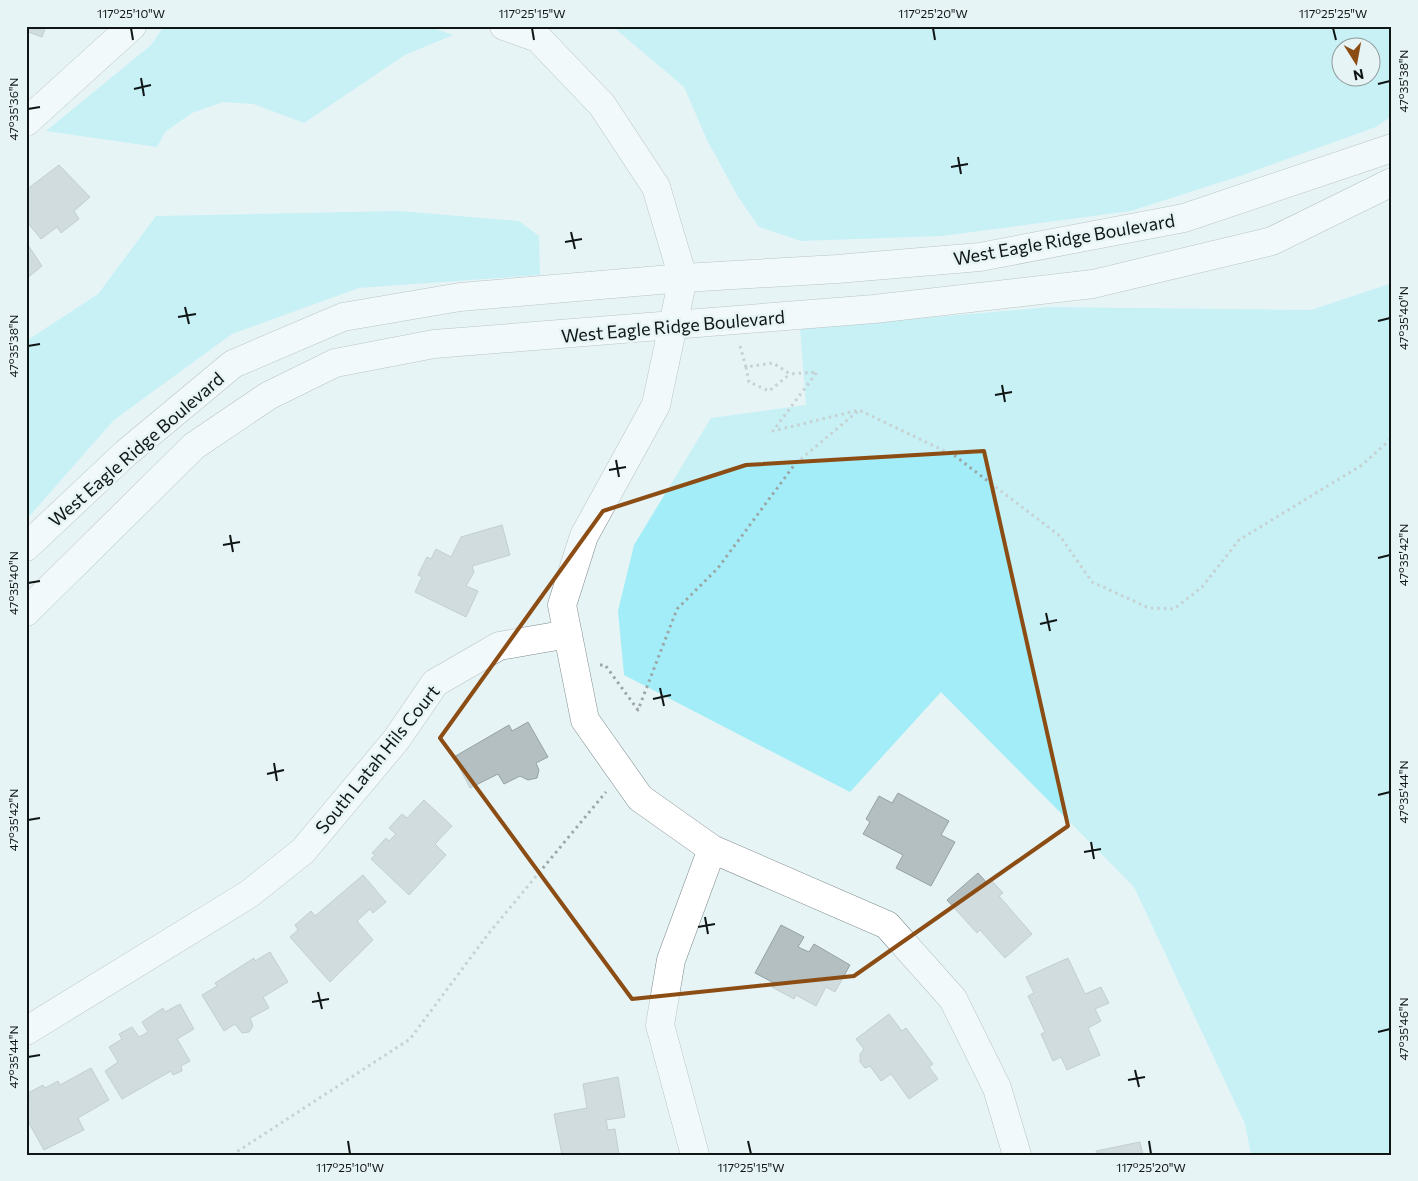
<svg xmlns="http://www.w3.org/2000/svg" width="1418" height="1181" font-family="Commissioner,sans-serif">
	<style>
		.green { fill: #a2edf7; fill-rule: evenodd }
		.building { fill: #b3bfc1; stroke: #95a1a3 }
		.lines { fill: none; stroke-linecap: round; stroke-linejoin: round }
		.minor-casing { stroke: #7f8a8c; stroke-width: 29 }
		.tertiary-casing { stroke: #7f8a8c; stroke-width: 29 }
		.path { stroke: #9ca6a7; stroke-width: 3; stroke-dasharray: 2.5 4; stroke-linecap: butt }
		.minor { stroke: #fff; stroke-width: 28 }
		.tertiary { stroke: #fff; stroke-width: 28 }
		.marked { fill: none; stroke: #8c4d15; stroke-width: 4; stroke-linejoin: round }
		.ticks { fill: none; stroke: #101515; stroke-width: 2 }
		.labels { text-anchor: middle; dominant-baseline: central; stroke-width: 5; stroke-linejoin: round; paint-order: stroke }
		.street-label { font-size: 18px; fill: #101515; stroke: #e7f4f5 }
		.neatline { fill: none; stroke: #101515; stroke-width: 2 }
		.ticks-label { font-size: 12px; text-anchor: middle; fill: #101515 }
	</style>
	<rect width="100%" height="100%" fill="#e7f4f5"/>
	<path class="green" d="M164,26H427L453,35L405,55L304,123L253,104L223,102L192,113L165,132L157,147L46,131L151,45Z
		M612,26H1392V116L1376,127L1243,175L1131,211L942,236L801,241L759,227L738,197L707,140L684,87ZM1340,48H1370V78H1340Z
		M398,211L519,221L539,236L540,275L359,288L232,334L114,420L26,520V341L98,294L156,216Z
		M1392,283V1155H1251L1245,1124L1134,887L941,692L850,792L624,675L618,611L634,545L711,418L806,405L800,329L1049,307L1311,310Z"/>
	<path class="building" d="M26,26H46L42,37L28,32L26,38Z
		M59,165L90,197L74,211L79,219L61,233L57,227L41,239L26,221V190Z
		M26,242L42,266L26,279Z
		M502,525L510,555L472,566L474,572L466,586L478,591L466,617L415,592L422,577L418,575L427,557L431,559L436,549L451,557L461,537Z
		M528,722L548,757L536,763L539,770L537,778L528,780L520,776L504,784L498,774L470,788L454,757L509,725L512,731Z
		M898,793L949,821L941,835L955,842L931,886L896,868L903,855L863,834L870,822L866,819L879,796L892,803Z
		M424,800L452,826L435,844L446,855L409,895L371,859L375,855L372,853L386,838L389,841L396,834L389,828L402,814L407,818Z
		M978,873L988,884L992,881L1003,893L999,896L1032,934L1005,958L980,930L977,933L947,900Z
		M363,875L386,902L373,913L370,909L357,921L373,940L330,982L290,937L298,930L295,925L311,911L315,916Z
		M781,925L804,937L798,947L809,952L814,944L850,965L835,992L826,987L816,1006L796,995L794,999L772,987L774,983L755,973Z
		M270,952L288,982L263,997L269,1008L250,1018L253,1026L249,1032L242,1033L235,1024L224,1031L202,995L217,986L215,983L254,958L255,961Z
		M1068,958L1085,994L1101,987L1109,1003L1095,1009L1101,1021L1088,1028L1100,1055L1067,1070L1061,1057L1053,1061L1041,1034L1045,1032L1028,996L1034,993L1026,977Z
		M180,1004L194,1029L177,1039L190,1061L181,1066L182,1071L173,1075L171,1071L122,1099L105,1071L118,1062L109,1047L122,1039L119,1034L132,1027L139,1037L148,1032L142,1022L163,1008L165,1012Z
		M889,1014L902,1031L906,1028L933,1064L929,1067L938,1079L909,1099L891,1074L881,1081L870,1066L865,1068L860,1062V1054L864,1049L856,1039Z
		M91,1068L109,1100L78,1118L84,1130L44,1150L26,1118V1099L30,1097L28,1093L43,1085L45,1088L58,1081L60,1085Z
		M618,1077L625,1117L606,1120L608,1130L615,1129L619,1155H562L554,1114L587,1108L583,1084Z
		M1140,1142L1143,1155H1097L1096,1151Z"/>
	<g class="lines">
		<defs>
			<path id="minor" d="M504,26L538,38L602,105L656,187L683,278L656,405L584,536L562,605L585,720L640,798L712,849L887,925L953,999L997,1088L1017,1155
				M26,122L132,26
				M26,1031L249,894L303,851L396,740L435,683L499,646L568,634
				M695,1155L660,1025L671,960L712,849"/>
			<path id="tertiary" d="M26,547L126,453L233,364L343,317L460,297L683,278L837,269L980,257L1184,218L1392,148
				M26,612L194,446L268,396L335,363L434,344L874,309L1093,284L1272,241L1392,182"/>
		</defs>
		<use href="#minor" class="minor-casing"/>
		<use href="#tertiary" class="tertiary-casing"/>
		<path class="path" d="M740,346L746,367L773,363L790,374L817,372L773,431L859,410L955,456L1060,536L1092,582L1149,608L1174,609L1202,587L1239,540L1362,465L1392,438
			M746,367L749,382L769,391L790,374
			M600,665H605L638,710L677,609L718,568L795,464L858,411
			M232,1155L410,1039L489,933L606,792"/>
		<use href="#minor" class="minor"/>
		<use href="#tertiary" class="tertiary"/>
	</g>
	<path d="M0 0H1418V1181H0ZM984,451L1068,826L854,976L632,999L440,738L603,511L746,465Z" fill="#e7f4f5" fill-opacity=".55" fill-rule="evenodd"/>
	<path class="marked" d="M984,451L1068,826L854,976L632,999L440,738L603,511L746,465Z"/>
	<path class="ticks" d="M131,28L133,40M532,28L534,40M933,28L935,40M1333,28L1336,40M141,78L144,96M1378,84L1390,81M134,89L151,85M28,109L40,107M958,157L961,174M951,167L968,164M571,232L575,249M565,242L582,239M185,307L189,324M178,317L196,314M1378,321L1390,318M28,346L40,344M1002,385L1005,402M995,395L1012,392M616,460L619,477M609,470L626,467M230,535L233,552M223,545L240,542M1378,558L1390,555M28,583L40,581M1046,613L1050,631M1040,624L1057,620M660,688L664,706M653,699L671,695M274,763L277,781M267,774L284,770M1378,795L1390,792M28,820L40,818M1091,842L1094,859M1084,852L1101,849M705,917L708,934M698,927L715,924M318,992L322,1009M312,1002L329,999M1378,1032L1390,1029M28,1057L40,1055M1135,1070L1139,1087M1128,1080L1145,1077M348,1141L350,1154M748,1141L751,1154M1149,1141L1151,1154"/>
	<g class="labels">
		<g class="street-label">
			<text transform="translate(1064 239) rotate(-10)">West Eagle Ridge Boulevard</text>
			<text transform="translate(673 326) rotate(-5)">West Eagle Ridge Boulevard</text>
			<text transform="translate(136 449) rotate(-41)">West Eagle Ridge Boulevard</text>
			<text transform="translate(377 759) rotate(-51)">South Latah Hils Court</text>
		</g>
	</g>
	<rect width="1418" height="1181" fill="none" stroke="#e7f4f5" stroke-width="55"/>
	<g transform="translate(1356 62) rotate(169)"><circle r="24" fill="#e7f4f5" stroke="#919b9b"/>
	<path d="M0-4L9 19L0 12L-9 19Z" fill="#8c4d15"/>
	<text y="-8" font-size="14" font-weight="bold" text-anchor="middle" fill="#101515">N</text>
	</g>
	<rect x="28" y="28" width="1362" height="1126" class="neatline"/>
	<g class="ticks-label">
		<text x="131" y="18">117°25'10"W</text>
		<text x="532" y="18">117°25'15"W</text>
		<text x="933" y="18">117°25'20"W</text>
		<text x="1333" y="18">117°25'25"W</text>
		<text transform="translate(1404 81) rotate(-90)" y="4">47°35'38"N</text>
		<text transform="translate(14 109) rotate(-90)" y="4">47°35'36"N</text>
		<text transform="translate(1404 318) rotate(-90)" y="4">47°35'40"N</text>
		<text transform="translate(14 346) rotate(-90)" y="4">47°35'38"N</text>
		<text transform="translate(1404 555) rotate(-90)" y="4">47°35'42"N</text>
		<text transform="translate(14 583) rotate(-90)" y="4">47°35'40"N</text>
		<text transform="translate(1404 792) rotate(-90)" y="4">47°35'44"N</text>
		<text transform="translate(14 820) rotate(-90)" y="4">47°35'42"N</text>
		<text transform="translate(1404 1029) rotate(-90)" y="4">47°35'46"N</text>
		<text transform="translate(14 1057) rotate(-90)" y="4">47°35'44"N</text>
		<text x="350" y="1172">117°25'10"W</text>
		<text x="751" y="1172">117°25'15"W</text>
		<text x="1151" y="1172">117°25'20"W</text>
	</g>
</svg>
